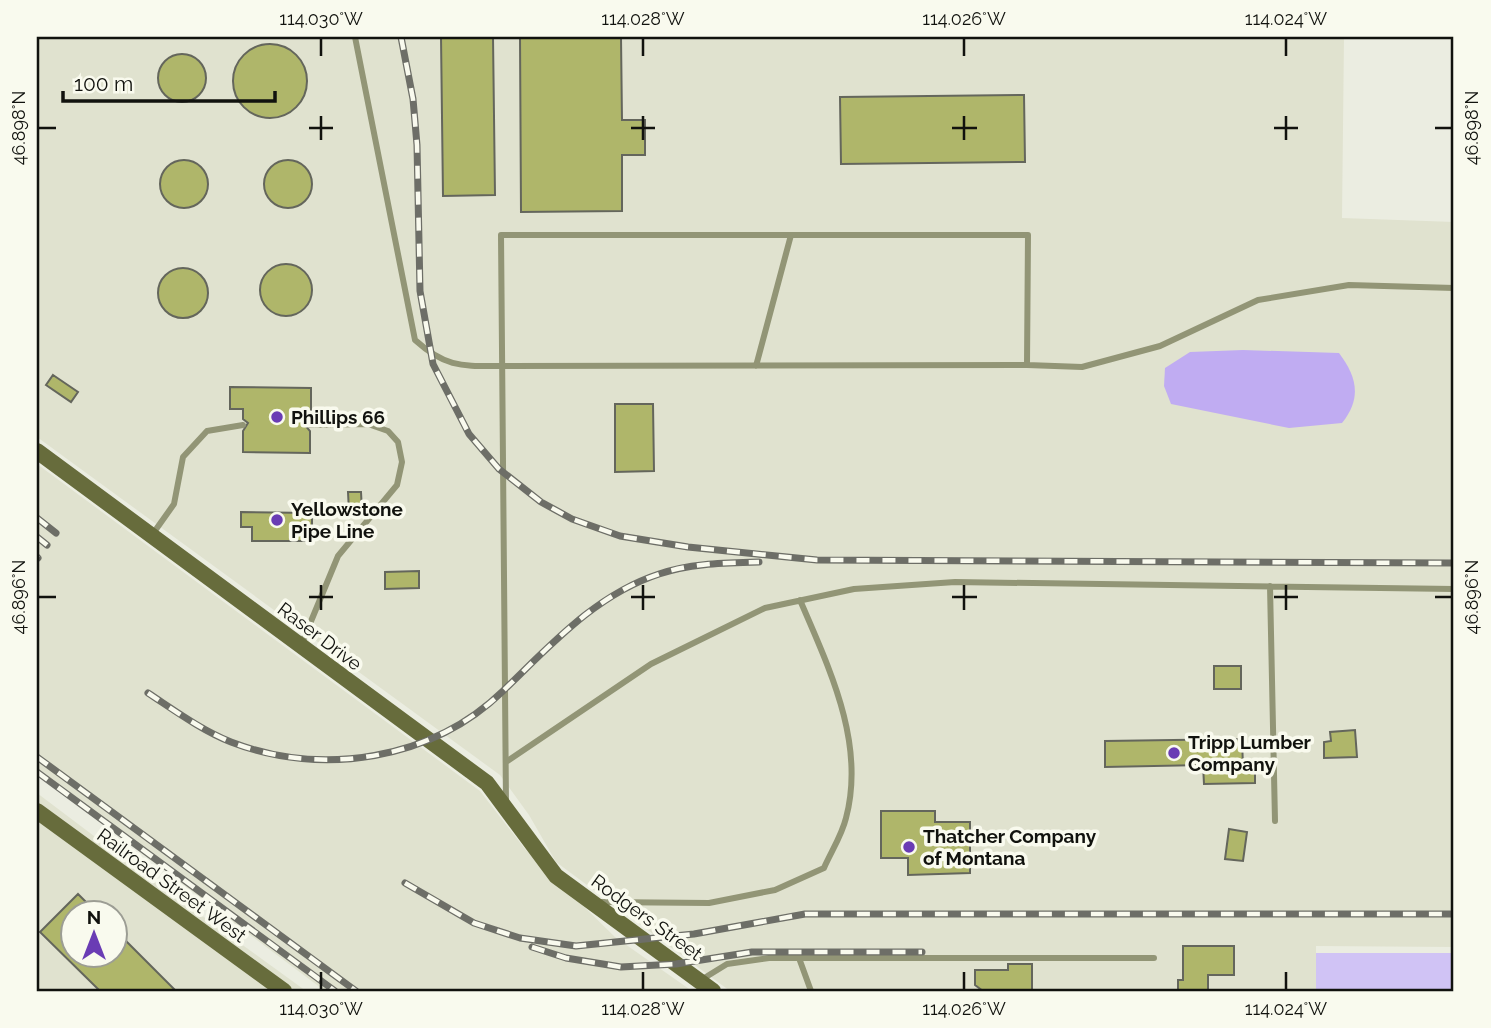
<svg xmlns="http://www.w3.org/2000/svg" width="1491" height="1028" font-family="Raleway,sans-serif">
	<style>
		.built { fill: #e0e2cf; fill-rule: evenodd }
		.green { fill: #d0c3f5 }
		.water { fill: #c0acf2 }
		.building { fill: #afb66a; stroke: #64665c; stroke-width: 2 }
		.lines { fill: none; stroke-linecap: round; stroke-linejoin: round }
		.lane { stroke: #929576; stroke-width: 6 }
		.secondary { stroke: #676c3c; stroke-width: 16 }
		.rail-casing { stroke: #6d6e67; stroke-width: 7 }
		.rail { stroke: #f9faee; stroke-width: 4.5; stroke-dasharray: 13; stroke-linecap: butt }
		.ticks { fill: none; stroke: #11120e; stroke-width: 2.5 }
		.poi-dot { fill: #6a3cb4; stroke: #f9faee; stroke-width: 2.5 }
		.labels { text-anchor: middle; dominant-baseline: central; stroke-width: 7; stroke-linejoin: round; paint-order: stroke }
		.poi-label { font-size: 19px; font-weight: bold; fill: #11120e; stroke: #f9faee; text-anchor: start }
		.street-label { font-size: 19px; fill: #11120e; stroke: #f9faee }
		.neatline { fill: none; stroke: #11120e; stroke-width: 2.5 }
		.ticks-label { font-size: 18px; text-anchor: middle; fill: #11120e }
	</style>
	<rect width="100%" height="100%" fill="#ebede1"/>
	<path class="built" d="M37,37H1344L1342,218L1454,222V947L1316,946V991H730L556,862L529,815L500,775L37,437Z
		M37,464L480,791L525,849L615,937L692,991H325L37,775Z
		M37,793L139,870L306,991H37ZM74,912H116V954H74Z"/>
	<path class="green" d="M1316,953H1454V991H1316Z"/>
	<path class="water" d="M1243,350L1339,353C1357,377 1362,398 1342,423L1289,428L1171,404L1164,386L1165,368L1190,352Z"/>
	<path class="building" d="M441,37H493L495,195L443,196Z
		M520,37H621L622,120H645V155H622V211L521,212Z
		M233 81a37 37 0 1 1 74 0a37 37 0 1 1-74 0Z
		M158 78a24 24 0 1 1 48 0a24 24 0 1 1-48 0Z
		M1024,95L1025,162L841,164L840,97Z
		M264 184a24 24 0 1 1 48 0a24 24 0 1 1-48 0Z
		M160 184a24 24 0 1 1 48 0a24 24 0 1 1-48 0Z
		M260 290a26 26 0 1 1 52 0a26 26 0 1 1-52 0Z
		M158 293a25 25 0 1 1 50 0a25 25 0 1 1-50 0Z
		M53,375L78,392L71,402L46,385Z
		M230,387L311,388V419L304,424L310,431V453L243,452V431L248,423L243,419V409H230Z
		M615,404H653L654,471L615,472Z
		M348,492H361L362,511L349,512Z
		M241,512L312,513V541H252V527H241Z
		M419,571V588L385,589V572Z
		M1214,666H1241V689H1214Z
		M1355,730L1357,757L1324,758V742L1331,741L1330,732Z
		M1242,739L1243,767H1255V783L1204,784L1203,765L1105,767V741Z
		M881,811H935V822H970V873L908,875V858H881Z
		M1229,829L1247,832L1243,861L1225,859Z
		M78,894L97,913H74V955H116V931L176,991H100L40,932Z
		M1183,946H1234V975H1208V991H1178V980H1183Z
		M1008,964H1032V991H983L975,985V970H1008Z"/>
	<g class="lines">
		<path class="lane" d="M355,37L415,340C446,368 462,366 502,366L1027,365L1028,235H501C503,425 504,615 506,804
			M1027,365L1082,367L1160,346L1258,300L1349,285L1454,288
			M756,366L791,235
			M152,535L174,504L183,457L207,431L243,425
			M1270,586L1275,821
			M302,643L338,556L397,485L402,462L398,442L388,431L368,424L310,425
			M506,762L651,664L765,608L854,589L955,582L1454,589
			M600,902L709,903L775,890L824,868C831,852 842,835 846,818C866,743 829,668 800,600
			M799,958L811,991
			M701,980L727,964L769,958H1154"/>
		<path class="secondary" d="M37,451L487,783L556,876L713,991
			M37,811L284,991"/>
		<defs>
			<path id="rail" d="M401,37L413,99L417,145L420,291L433,364L469,434L499,469L541,502L572,519L620,536L688,547L817,560L1454,563
				M37,518L56,533
				M37,537L47,545
				M37,557L38,558
				M148,693C174,710 201,730 231,742C322,777 432,760 503,691C550,646 595,595 659,574C691,563 725,563 759,562
				M37,757L356,991
				M37,772L335,991
				M405,883L474,923L520,938L576,946L694,934L805,914H1454
				M532,947L566,958L621,967L676,964L752,952H922"/>
		</defs>
		<use href="#rail" class="rail-casing"/>
		<use href="#rail" class="rail"/>
	</g>
	<path class="ticks" d="M321,38V56M643,38V56M964,38V56M1286,38V56M321,116V140M643,116V140M964,116V140M1286,116V140M38,128H56M309,128H333M631,128H655M952,128H977M1274,128H1298M1435,128H1452M321,585V610M643,585V610M964,585V610M1286,585V610M38,597H56M309,597H333M631,597H655M952,597H977M1274,597H1298M1435,597H1452M321,972V990M643,972V990M964,972V990M1286,972V990"/>
	<g class="poi-dot">
		<circle cx="277" cy="417" r="7"/>
		<circle cx="277" cy="520" r="7"/>
		<circle cx="1174" cy="753" r="7"/>
		<circle cx="909" cy="847" r="7"/>
	</g>
	<g class="labels">
		<g class="poi-label">
			<text x="291" y="417">Phillips 66</text>
			<text x="291" y="509">Yellowstone<tspan x="291" dy="22">Pipe Line</tspan></text>
			<text x="1188" y="742">Tripp Lumber<tspan x="1188" dy="22">Company</tspan></text>
			<text x="923" y="836">Thatcher Company<tspan x="923" dy="22">of Montana</tspan></text>
		</g>
		<g class="street-label">
			<text transform="translate(320 636) rotate(37)">Raser Drive</text>
			<text transform="translate(172 885) rotate(36)">Railroad Street West</text>
			<text transform="translate(647 917) rotate(36)">Rodgers Street</text>
		</g>
	</g>
	<rect width="1491" height="1028" fill="none" stroke="#f9faee" stroke-width="77"/>
	<g transform="translate(94 934)"><circle r="33" fill="#f9faee" stroke="#9c9d94" stroke-width="2"/>
	<path d="M0-5L12 26L0 18L-12 26Z" fill="#6a3cb4"/>
	<text y="-10" font-size="19" font-weight="bold" text-anchor="middle" fill="#11120e">N</text>
	</g>
	<path d="M63 91v10h212v-10" fill="none" stroke="#11120e" stroke-width="3.5"/>
	<text x="74" y="91" font-size="21" fill="#11120e" stroke="#f9faee" stroke-width="5" paint-order="stroke">100 m</text>
	<rect x="38" y="38" width="1414" height="952" class="neatline"/>
	<g class="ticks-label">
		<text x="321" y="25">114.030°W</text>
		<text x="643" y="25">114.028°W</text>
		<text x="964" y="25">114.026°W</text>
		<text x="1286" y="25">114.024°W</text>
		<text transform="translate(19 128) rotate(-90)" y="6">46.898°N</text>
		<text transform="translate(1472 128) rotate(-90)" y="6">46.898°N</text>
		<text transform="translate(19 597) rotate(-90)" y="6">46.896°N</text>
		<text transform="translate(1472 597) rotate(-90)" y="6">46.896°N</text>
		<text x="321" y="1015">114.030°W</text>
		<text x="643" y="1015">114.028°W</text>
		<text x="964" y="1015">114.026°W</text>
		<text x="1286" y="1015">114.024°W</text>
	</g>
</svg>
